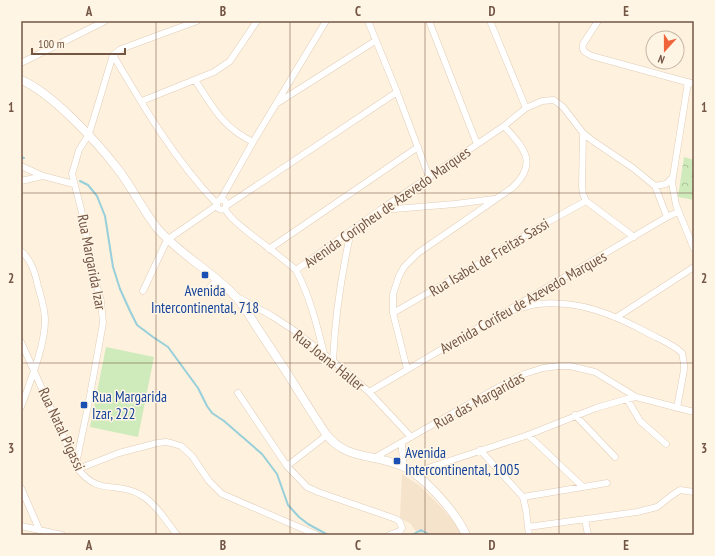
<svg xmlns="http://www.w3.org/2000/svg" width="715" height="556" font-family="'PT Sans Narrow',sans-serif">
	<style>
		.residential { fill: #f5e3cb }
		.forest { fill: url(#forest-crowns) }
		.pitch { fill: #cfebbc }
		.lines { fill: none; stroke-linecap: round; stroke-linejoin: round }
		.stream { stroke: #97cfda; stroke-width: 2 }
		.minor-casing { stroke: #e1cdb9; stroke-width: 7 }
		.tertiary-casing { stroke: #e1cdb9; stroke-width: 9 }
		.minor { stroke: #fff; stroke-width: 6 }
		.tertiary { stroke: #fff; stroke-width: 8 }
		.grid { fill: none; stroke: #745645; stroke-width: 1; stroke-opacity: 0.55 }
		.transit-dot { fill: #1a4fb4; stroke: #fff5e5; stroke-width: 1.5 }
		.labels { text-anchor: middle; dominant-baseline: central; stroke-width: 3; stroke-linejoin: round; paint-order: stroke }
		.street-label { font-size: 15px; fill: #745645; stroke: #fff5e5 }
		.transit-label { font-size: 15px; fill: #164399; stroke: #fff5e5; text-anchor: start }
		.neatline { fill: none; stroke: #745645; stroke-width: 1.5 }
		.grid-label { font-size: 13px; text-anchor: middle; font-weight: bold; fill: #745645 }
	</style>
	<defs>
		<pattern id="forest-crowns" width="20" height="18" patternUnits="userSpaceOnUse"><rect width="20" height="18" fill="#cfebbc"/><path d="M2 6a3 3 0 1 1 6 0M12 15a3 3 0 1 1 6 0" fill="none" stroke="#adc19b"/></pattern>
	</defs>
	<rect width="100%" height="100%" fill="#fef1dd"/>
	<path class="residential" d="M402,474L420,486L442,508L458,527L461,535H418L411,524L400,518Z"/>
	<path class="forest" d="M684,157L694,160V200L678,197Z"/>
	<path class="pitch" d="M106,347L154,357L138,437L90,427Z"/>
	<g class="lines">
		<path class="stream" d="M21,157L24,158
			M80,181L88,185L97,196L105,216L113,267L120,289L130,311L137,325L153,337L168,347L198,388L207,406L212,413L224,421L262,454L277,474L288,505L299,517L308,524L328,535
			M412,535L421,530L430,535"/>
		<defs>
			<path id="minor" d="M368,21L397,92L429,177
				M429,21L477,144
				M490,21L526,108
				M598,21L583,44C581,51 586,53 592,56L694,84
				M113,55C143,106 175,160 216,203
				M21,63L105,21
				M195,80C213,107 222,127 253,142
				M688,82L672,183L676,205L694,249
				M142,101L214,72L230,61L257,21
				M279,102L375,41
				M583,133L582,187L583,194L586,201L634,237
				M21,166L43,176L74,184
				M21,181L43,176
				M655,186L667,217
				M221,199L225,201C229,208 222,213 217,207V202L221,199L253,142L326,21
				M226,206L397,92
				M225,209C230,219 240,225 249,233C265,245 281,257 296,270
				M382,210L455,204L494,199
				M269,249L418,147
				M21,251C32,261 35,273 38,286C41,297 45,309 45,320C45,346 30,382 21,407
				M208,290L217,279
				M143,291L167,240L216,206
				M239,298L272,316L295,331L333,361L369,392L411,437
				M511,311C520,308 529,305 538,304C578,300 613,314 648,333C659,339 673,344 682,353L684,364V370L677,408
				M393,313L480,263L535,229L586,201
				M617,317L694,267
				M21,342L78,469C99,496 115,481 139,494C155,502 166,521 177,535
				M324,354C317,325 310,297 296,270L380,210L504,126L526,108L542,101L554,100L563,107L583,133L593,141L633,168L655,186L666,184L673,177
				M333,361C335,315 341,276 351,231
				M407,369L393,313V294L399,276L404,267L418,253L512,188C539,163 524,148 504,126
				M369,392L667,217L678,212
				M238,393L287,466L307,487L318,492L396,519L400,522L402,528L400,531L389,535
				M627,399L640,421L666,444
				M575,415L615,457
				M528,435L582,486
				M402,443V451L404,467
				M480,450L523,497L526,510L529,535
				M374,458L497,388L524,374L543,368L559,366H570L595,372L636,397L694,412
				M76,464L88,406L103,323L101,301L95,280L81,209L72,174L79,150L89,134L113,55L121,49L197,21
				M287,466L327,435
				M78,469L119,453L157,443L166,442L171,443L181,446L192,456L209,481L222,494L317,535
				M413,473L528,435L596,408L627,399L636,397
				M21,488L39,529
				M523,497L607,483
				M585,519L588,535
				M21,526L62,535
				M528,527L637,512L657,507L671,496L680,490L694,492"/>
			<path id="tertiary" d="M21,80C51,92 97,142 117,168C132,187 142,209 157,228C180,255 212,271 236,297C246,308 253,322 262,335C271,349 280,362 289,376C301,395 313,415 326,434C345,459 370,454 397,464C421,472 456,512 466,535"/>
		</defs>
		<use href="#minor" class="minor-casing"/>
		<use href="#tertiary" class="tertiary-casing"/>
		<use href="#minor" class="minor"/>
		<use href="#tertiary" class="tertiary"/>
	</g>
	<path class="grid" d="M156,21V535M290,21V535M425,21V535M559,21V535M21,193H694M21,363H694"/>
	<g class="transit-dot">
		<rect x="201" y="271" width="8" height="8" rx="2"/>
		<rect x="80" y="401" width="8" height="8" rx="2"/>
		<rect x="393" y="457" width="8" height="8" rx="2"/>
	</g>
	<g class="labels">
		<g class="street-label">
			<text transform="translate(387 207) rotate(-35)">Avenida Coripheu de Azevedo Marques</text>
			<text transform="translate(489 257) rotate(-31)">Rua Isabel de Freitas Sassi</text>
			<text transform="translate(92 262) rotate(79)">Rua Margarida Izar</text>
			<text transform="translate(523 302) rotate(-30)">Avenida Corifeu de Azevedo Marques</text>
			<text transform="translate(329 360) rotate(39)">Rua Joana Haller</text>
			<text transform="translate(479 400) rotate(-29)">Rua das Margaridas</text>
			<text transform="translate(62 429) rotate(65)">Rua Natal Pigassi</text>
		</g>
		<g class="transit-label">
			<text x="205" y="290" text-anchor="middle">Avenida<tspan x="205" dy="17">Intercontinental, 718</tspan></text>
			<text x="92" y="396">Rua Margarida<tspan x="92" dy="17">Izar, 222</tspan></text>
			<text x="405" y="452">Avenida<tspan x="405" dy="17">Intercontinental, 1005</tspan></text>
		</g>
	</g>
	<rect width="715" height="556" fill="none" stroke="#fff5e5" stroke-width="44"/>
	<g transform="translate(665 50) rotate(201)"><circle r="19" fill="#fff5e5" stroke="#c7b5a5"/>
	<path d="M0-3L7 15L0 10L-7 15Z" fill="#f0643a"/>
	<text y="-6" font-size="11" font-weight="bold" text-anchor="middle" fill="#745645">N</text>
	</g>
	<path d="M32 48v6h93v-6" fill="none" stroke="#745645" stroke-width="2"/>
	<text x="38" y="48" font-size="12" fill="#745645" stroke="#fff5e5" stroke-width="3" paint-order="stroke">100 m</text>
	<rect x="22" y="22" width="671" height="512" class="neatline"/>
	<g class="grid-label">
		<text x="89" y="16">A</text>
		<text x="223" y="16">B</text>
		<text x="358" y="16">C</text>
		<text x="492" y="16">D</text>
		<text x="626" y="16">E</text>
		<text x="11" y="112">1</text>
		<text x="704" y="112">1</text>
		<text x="11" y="283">2</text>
		<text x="704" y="283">2</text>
		<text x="11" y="453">3</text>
		<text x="704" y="453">3</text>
		<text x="89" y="550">A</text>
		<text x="223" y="550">B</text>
		<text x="358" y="550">C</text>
		<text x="492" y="550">D</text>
		<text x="626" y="550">E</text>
	</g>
</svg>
